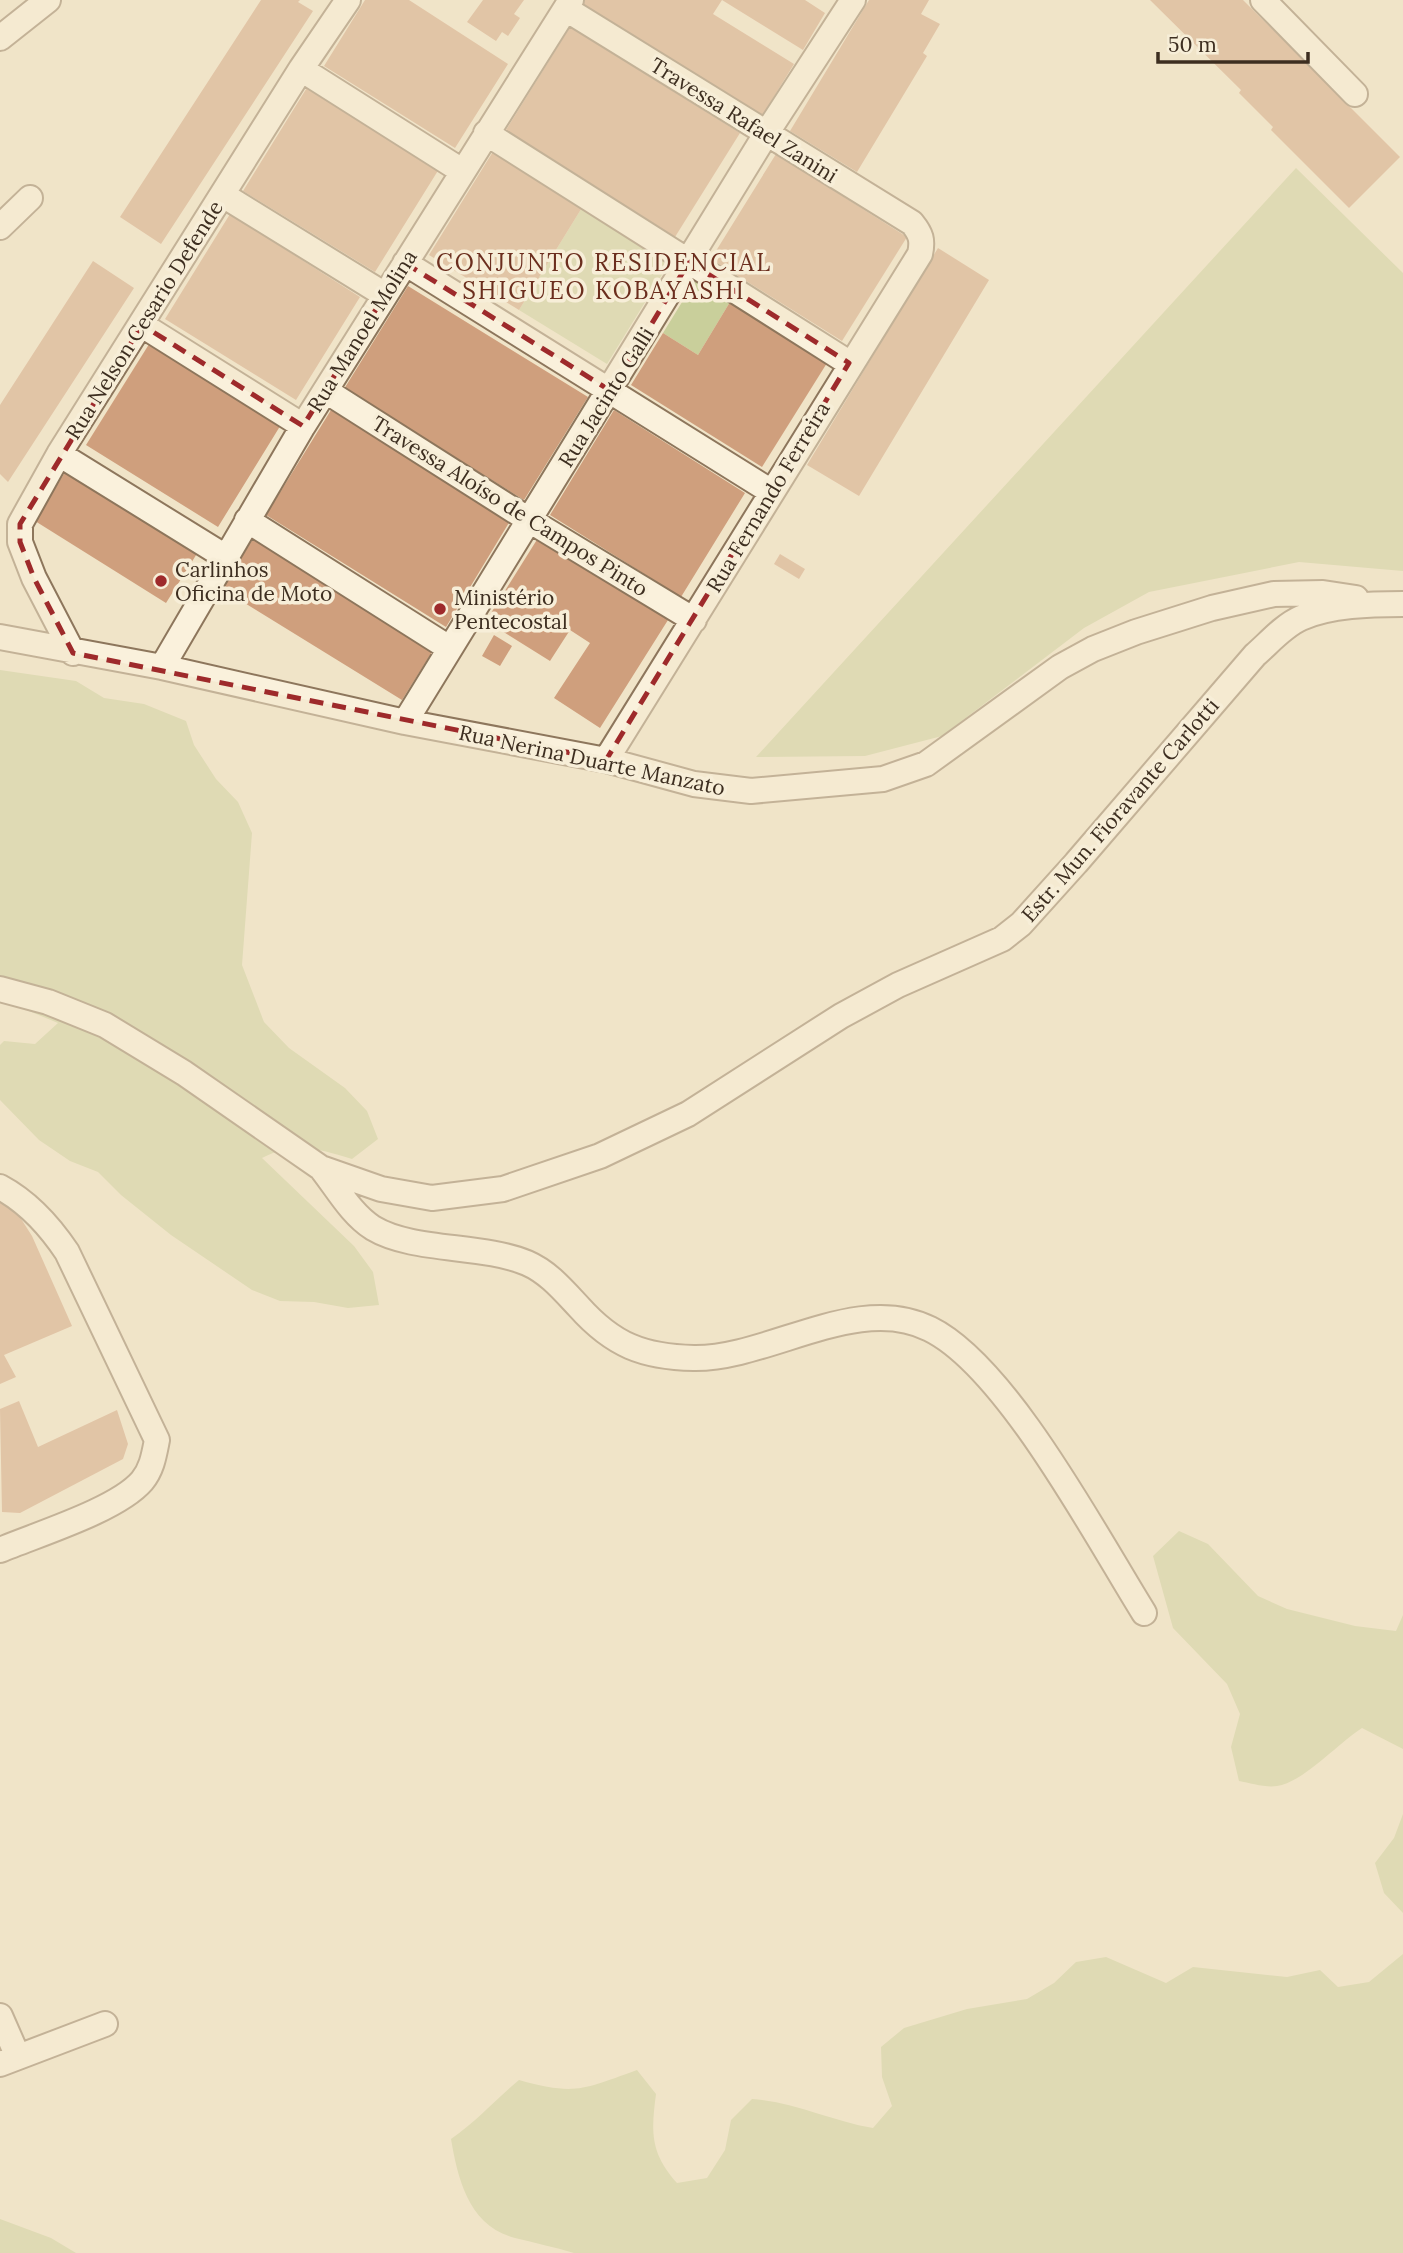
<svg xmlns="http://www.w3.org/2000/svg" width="1403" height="2253" font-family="Lora,serif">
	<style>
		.green { fill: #c9cf9b }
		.building { fill: #cf9f7d }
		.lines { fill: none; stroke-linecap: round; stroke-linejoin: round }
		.minor-casing { stroke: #8d765c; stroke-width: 28 }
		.minor { stroke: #faf1dc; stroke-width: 24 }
		.marked { fill: none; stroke: #9e2a2b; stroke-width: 5; stroke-dasharray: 14 9; stroke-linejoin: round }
		.poi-dot { fill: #9e2a2b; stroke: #f7eed8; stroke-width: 2.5 }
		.labels { text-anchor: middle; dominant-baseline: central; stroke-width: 7; stroke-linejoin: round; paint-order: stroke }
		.street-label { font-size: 21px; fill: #3d2e20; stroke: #f7eed8 }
		.poi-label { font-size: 21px; fill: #3d2e20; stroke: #f7eed8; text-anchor: start }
		.quarter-label { font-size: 24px; letter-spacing: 2px; fill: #6b2e1e; stroke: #f7eed8 }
	</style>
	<rect width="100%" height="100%" fill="#f0e4c8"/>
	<path class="green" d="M1296,168L1403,273V571L1299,562L1149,592L1084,628L942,736L865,756L756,757Z
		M583,206L671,260L607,364L519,310Z
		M695,281L730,302L698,355L663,333Z
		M0,670L76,681L104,698L144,704L186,721L194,745L216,779L238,802L252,833L242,965L264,1022L289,1048L345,1088L367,1111L378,1139L352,1159C318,1149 296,1141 262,1158L354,1246L373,1272L379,1305L348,1308L314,1302L280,1301L252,1290L171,1235L121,1195L98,1172L70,1161L39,1140L0,1100V1045L4,1041L35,1044L58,1023L0,999Z
		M1179,1531L1208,1544L1258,1596L1287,1609L1355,1626L1396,1631L1403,1615V1749L1362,1728C1338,1743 1304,1782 1277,1786C1266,1788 1250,1783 1239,1781L1231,1747L1240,1714L1227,1684L1173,1628L1153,1556Z
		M1403,1814V1913L1384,1893L1375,1863L1394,1838Z
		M1403,1954V2253H574C554,2247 535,2243 515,2238C469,2226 458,2180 451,2139C477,2121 496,2099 519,2080C576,2096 584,2089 637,2070L656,2094C651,2132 650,2153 677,2183L707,2178L725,2150L731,2120L752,2099C795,2102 831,2121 873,2128L892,2106L882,2077L881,2047L904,2028L967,2009L1027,1999L1054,1983L1076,1962L1106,1957L1166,1983L1193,1967L1287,1977L1320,1970L1338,1987L1369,1982Z
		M0,2219L51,2238L76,2253H0Z"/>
	<path class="building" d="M261,0H300L298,2L313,11L161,244L120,217Z
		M365,0H409L508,64L455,148L324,66Z
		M483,0H524L514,14L520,18L508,36L502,32L496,41L467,22Z
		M585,0H722L713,14L794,64L762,116L582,5Z
		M722,0H805L825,13L803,50Z
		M869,0H929L921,14L940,24L923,53L927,56L857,172L790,131Z
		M1150,0H1243L1400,157L1349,208L1271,130L1273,127L1239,93L1241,90Z
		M570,27L740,133L675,237L506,130Z
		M308,86L439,169L375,272L243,191Z
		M494,150L583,206L519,310L429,255Z
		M776,154L907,237L842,341L711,259Z
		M230,214L360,297L296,400L165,319Z
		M938,248L989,280L859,496L807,465Z
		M93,261L134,288L8,482L0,474V405Z
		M408,286L588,397L524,500L344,389Z
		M730,302L827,363L762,467L631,385L663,333L698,355Z
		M151,341L282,423L218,527L86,445Z
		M331,410L510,521L446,627L266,515Z
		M614,410L745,493L681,597L550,515Z
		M67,469L198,552L166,603L35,521Z
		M254,537L434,649L402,700L222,589Z
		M538,538L668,620L600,728L554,698L590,643L570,630L550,661L486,621Z
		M780,554L805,569L799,579L774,564Z
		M494,635L512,646L500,666L482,656Z
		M0,1202L18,1214L32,1236L72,1326L4,1355L16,1377L0,1384Z
		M19,1401L38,1447L117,1410L128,1444L123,1459L20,1513L2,1512L0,1409Z"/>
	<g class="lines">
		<defs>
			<path id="minor" d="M1263,0L1355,94
				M566,9L912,223C921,234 923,240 920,254L606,760
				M0,38L48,0
				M301,69L462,171
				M486,133L849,363
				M223,195L385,295
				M0,227L30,198
				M405,263L770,491
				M142,325L303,426
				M326,391L529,520L694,620
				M59,454L224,556
				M247,520L449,648
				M0,637L162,667L405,722L606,760L694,784L751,791L883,779L926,764L1060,667L1093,649L1136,632L1212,608L1274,594L1323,593L1356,598
				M73,653L34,578L20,542V524L59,454L301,69L348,0
				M162,667L303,426L571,0
				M405,722L766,134L853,0
				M0,989L48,1002L105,1025L184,1073L321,1168L381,1189L432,1198L503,1189L600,1156L688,1114L841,1016L898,985L1002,939L1021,924L1076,863L1255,655C1269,643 1283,626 1301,618C1330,605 1371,604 1403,604
				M321,1168C337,1188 351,1214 373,1228C413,1252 482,1244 527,1263C548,1272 563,1290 579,1307C613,1345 643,1357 694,1358C769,1359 858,1292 930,1329C1007,1367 1097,1538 1144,1613
				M0,1187C28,1202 49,1225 67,1252L157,1440C154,1455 152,1469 142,1481C117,1510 38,1534 0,1550
				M0,2016L18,2057
				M0,2064L105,2024"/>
		</defs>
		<use href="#minor" class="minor-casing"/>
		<use href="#minor" class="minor"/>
	</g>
	<path d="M0 0H1403V2253H0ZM689,262L849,363L606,760L73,653L34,578L20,542V524L142,325L303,426L405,263L611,391Z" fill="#f0e4c8" fill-opacity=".55" fill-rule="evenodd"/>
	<path class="marked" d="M689,262L849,363L606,760L73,653L34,578L20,542V524L142,325L303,426L405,263L611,391Z"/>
	<g class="poi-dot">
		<circle cx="161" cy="581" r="7"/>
		<circle cx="440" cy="609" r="7"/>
	</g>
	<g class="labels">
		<g class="street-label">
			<text transform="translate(744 120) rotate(32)">Travessa Rafael Zanini</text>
			<text transform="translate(144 320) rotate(-58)">Rua Nelson Cesario Defende</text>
			<text transform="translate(362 331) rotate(-58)">Rua Manoel Molina</text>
			<text transform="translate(606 397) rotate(-58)">Rua Jacinto Galli</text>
			<text transform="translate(768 497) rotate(-59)">Rua Fernando Ferreira</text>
			<text transform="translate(510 506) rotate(32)">Travessa Aloíso de Campos Pinto</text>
			<text transform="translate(592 760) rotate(12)">Rua Nerina Duarte Manzato</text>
			<text transform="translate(1120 810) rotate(-49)">Estr. Mun. Fioravante Carlotti</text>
		</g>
		<g class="poi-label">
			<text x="175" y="569">Carlinhos<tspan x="175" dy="24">Oficina de Moto</tspan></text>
			<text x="454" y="597">Ministério<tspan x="454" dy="24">Pentecostal</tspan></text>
		</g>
		<g class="quarter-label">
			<text x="604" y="262">CONJUNTO RESIDENCIAL<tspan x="604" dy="28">SHIGUEO KOBAYASHI</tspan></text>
		</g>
	</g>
	<path d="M1158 52v10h150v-10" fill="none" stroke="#3d2e20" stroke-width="3.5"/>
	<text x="1168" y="52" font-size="21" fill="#3d2e20" stroke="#f7eed8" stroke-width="5" paint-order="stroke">50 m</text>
</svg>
